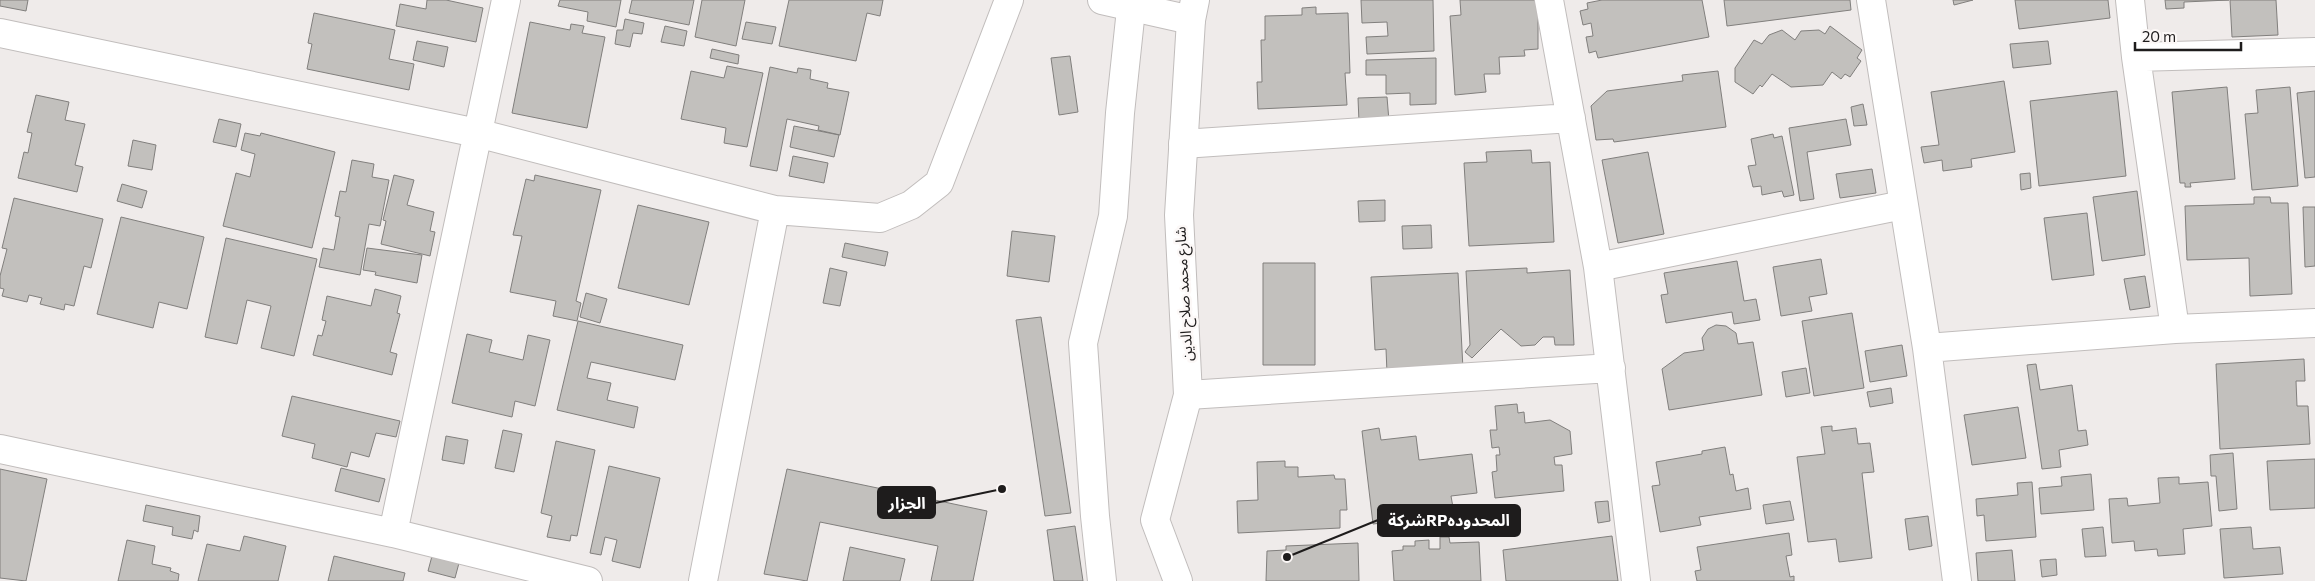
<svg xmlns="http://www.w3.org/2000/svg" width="2315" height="581" font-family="Commissioner,'Noto Sans Arabic',sans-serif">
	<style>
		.building { fill: #c2c0bd; stroke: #817f7d }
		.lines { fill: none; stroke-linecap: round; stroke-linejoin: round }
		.minor-casing { stroke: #c1bdbc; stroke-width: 30 }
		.secondary-casing { stroke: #c1bdbc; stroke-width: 30 }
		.minor { stroke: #fff; stroke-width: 28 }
		.secondary { stroke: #fff; stroke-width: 28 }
		.labels { text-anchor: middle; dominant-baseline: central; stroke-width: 5; stroke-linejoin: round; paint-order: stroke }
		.street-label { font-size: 15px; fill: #1e1c1c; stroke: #fcf8f7 }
		.leader { fill: none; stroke: #1e1c1c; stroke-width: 2 }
		.callout-dot { fill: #1e1c1c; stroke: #fcf8f7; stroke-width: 2 }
		.callout { fill: #1e1c1c; stroke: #1e1c1c; stroke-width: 2 }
		.callout-label { font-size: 16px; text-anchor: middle; font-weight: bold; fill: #fff }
	</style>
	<rect width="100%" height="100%" fill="#efebea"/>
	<path class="building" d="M0,0H28L26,11L0,6Z
		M427,0H446L483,8L476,42L396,26L400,4L426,9Z
		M560,0H621L616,27L587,21L588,12L558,6Z
		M632,0H694L689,25L629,13Z
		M702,0H745L736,46L695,37Z
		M789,0H883L880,16L867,13L856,61L779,46Z
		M1361,0H1433L1434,51L1367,54L1366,37L1388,36L1387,22L1362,23Z
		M1460,0H1538V49L1524,50L1525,56L1499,57L1500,74H1484L1486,92L1455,95L1450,16L1461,15Z
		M1602,0H1702L1709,37L1598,58L1596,51L1589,53L1586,37L1593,36L1591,23L1583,25L1580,11L1588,9L1587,3Z
		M1724,0H1850L1851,10L1727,26Z
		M1953,0H1973L1954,5Z
		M2015,0H2108L2110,18L2019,29Z
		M2165,0H2229L2184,2V8L2166,9Z
		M2230,0H2276L2278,35L2232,37Z
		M1316,7V14L1348,13L1350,73H1345L1347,105L1258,109L1257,82H1262L1261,40H1265V16L1302,15V8Z
		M314,13L395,30L389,59L414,64L409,90L307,69L312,44L308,43Z
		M625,19L644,23L642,34L633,33L630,47L615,44L617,30H623Z
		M530,22L570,30L571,24L584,26L582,33L605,37L587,128L512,113Z
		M746,22L776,27L772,44L742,39Z
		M665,26L687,31L684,46L661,42Z
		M1830,26L1862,50L1857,58L1861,61L1850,77L1845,74L1841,79L1832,72L1823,85L1791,87L1772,74L1762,87L1760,85L1753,94L1735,82V68L1754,40L1762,44L1769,35L1782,30L1795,40L1801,31L1819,30L1825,34Z
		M417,41L448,47L444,67L413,60Z
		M2048,41L2051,64L2013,68L2010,44Z
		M712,49L739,55L738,64L710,58Z
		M1070,56L1078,112L1059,115L1051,58Z
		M1436,58V104L1410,105V93L1386,94V75H1366V60Z
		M727,66L763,73L747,147L724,143L726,128L681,119L691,71L724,78Z
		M770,67L797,73L798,68L811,70L810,79L828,83L827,88L849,92L840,135L818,130L819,126L787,119L777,171L750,166Z
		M1718,71L1726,127L1614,142L1613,139L1596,140L1591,106L1607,91L1683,81L1682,75Z
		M2004,81L2015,152L1971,159L1972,167L1943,171L1942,160L1924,163L1921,147L1939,145L1931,92Z
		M2227,87L2235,179L2190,183L2191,187H2185V183H2180L2172,92Z
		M2290,87L2298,186L2252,190L2245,114L2258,113L2256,90Z
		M2117,91L2126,176L2039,186L2030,101Z
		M2315,91V177L2305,178L2297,93Z
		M36,95L69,102L65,120L85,124L75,165L83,167L77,192L18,178L24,152L28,153L32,133L27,132Z
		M1387,97L1389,121L1359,122L1358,98Z
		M1863,104L1867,125L1854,126L1851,107Z
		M219,119L241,124L236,147L213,142Z
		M1846,119L1851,145L1807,152L1814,199L1800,201L1789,128Z
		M794,126L839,135L834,157L790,147Z
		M245,133L260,136L261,133L335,152L312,248L223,226L236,173L250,177L255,154L241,150Z
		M1773,134L1774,138L1782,136L1794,195L1784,197L1782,191L1762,195L1761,186L1753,187L1748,166L1756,165L1751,139Z
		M133,140L156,145L152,170L128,166Z
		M1531,150L1532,163L1550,162L1554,242L1469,246L1464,163L1487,162L1486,152Z
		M1648,152L1664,234L1618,243L1602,160Z
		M793,156L828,163L824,183L789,176Z
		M352,160L374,164L372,177L389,180L380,226L369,224L360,275L319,267L323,248L334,250L340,217L335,216L340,191L346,192Z
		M1872,169L1876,193L1840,198L1836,174Z
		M2030,173L2031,188L2021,190L2020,174Z
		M394,175L414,180L407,205L434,212L430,231L435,232L430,256L381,244L386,221L383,220Z
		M535,175L601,190L576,301L581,303L577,321L553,316L556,301L510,292L522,236L513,235L526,179L534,181Z
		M122,184L147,191L142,208L117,201Z
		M2137,191L2145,255L2102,261L2093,197Z
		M2254,197H2270L2271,203H2288L2292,294L2250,296L2249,258L2187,260L2185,206L2254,204Z
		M14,198L103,219L91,268L84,266L74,306L65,304L64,310L40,304L42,298L29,295L27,302L2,296L4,289L0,288V276L7,249L2,248Z
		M1385,200V221L1359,222L1358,201Z
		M638,205L709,222L689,305L618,288Z
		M2303,207H2315V266L2305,267Z
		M2087,213L2094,275L2052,280L2044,218Z
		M121,217L204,237L187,309L159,302L153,328L97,314Z
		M1431,225L1432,248L1403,249L1402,226Z
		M1012,231L1055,236L1049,282L1007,276Z
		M226,238L317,259L294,356L261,348L271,306L247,300L237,344L205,337Z
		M845,243L888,252L885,266L842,257Z
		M367,248L422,255L417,283L375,275L376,272L363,270Z
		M1821,259L1827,294L1809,297L1812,311L1781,316L1773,267Z
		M1737,261L1744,301L1756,299L1760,320L1734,324L1732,312L1666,323L1661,295L1668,294L1664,273Z
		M1263,263H1315V365H1263Z
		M830,268L847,272L840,306L823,303Z
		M1527,268V273L1570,270L1574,345H1555L1554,337H1543L1535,345L1521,346L1501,329L1472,358L1465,352L1470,345L1466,271Z
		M1458,273L1463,369L1387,373L1386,349L1375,350L1371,277Z
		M2145,276L2150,307L2130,310L2124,279Z
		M375,289L401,296L397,313L400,314L390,352L397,354L392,375L313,355L318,335L322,336L326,321L322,320L327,296L371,306Z
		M586,293L607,299L600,323L580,317Z
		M1852,313L1864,388L1814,396L1802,321Z
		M1041,317L1071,513L1045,516L1016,320Z
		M578,321L683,345L675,380L591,362L587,378L611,383L607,400L638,407L634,428L557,410Z
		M1716,325L1726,326L1736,333L1738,344L1753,342L1762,395L1669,410L1662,369L1684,353L1704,350L1702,338L1708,329Z
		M467,334L492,340L489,352L523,360L528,335L550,340L535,406L515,401L512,417L452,403Z
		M1902,345L1907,376L1870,382L1865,351Z
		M2304,359L2305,381H2296L2297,406H2308L2310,444L2220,449L2216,364Z
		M2036,364L2040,390L2072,385L2078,431L2086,430L2088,445L2059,450L2061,467L2042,469L2027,365Z
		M1806,368L1810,393L1786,397L1782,372Z
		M1891,388L1893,403L1870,407L1867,392Z
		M292,396L400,421L396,437L376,433L369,457L351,452L347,467L312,458L315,444L282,436Z
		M1517,404L1518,413L1524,412L1525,423L1550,420L1570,431L1572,454L1554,457L1555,465H1562L1564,491L1495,498L1492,472L1497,471L1496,455H1500L1499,447L1492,448L1490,430H1497L1495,406Z
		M2018,407L2026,458L1972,465L1964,415Z
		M1832,426V431L1856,428L1858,444L1870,443L1874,472L1862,473L1872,558L1839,562L1836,539L1808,542L1797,457L1825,454L1821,427Z
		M1379,428L1381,440L1416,436L1419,460L1472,454L1477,493L1451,496L1454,513L1426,516L1425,505L1389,509L1391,522L1373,524L1362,431Z
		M503,430L522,434L514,472L495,468Z
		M446,436L468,440L464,464L442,460Z
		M556,441L595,450L577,536L571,535L570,541L547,537L552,516L541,513Z
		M1725,447L1730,475L1733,474L1736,491L1748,488L1751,509L1699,517L1701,525L1660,532L1652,486L1660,485L1656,462L1702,454V451Z
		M2233,453L2237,509L2219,511L2216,476H2211L2210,455Z
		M2315,459V508L2270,510L2267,461Z
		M1285,461V467H1298V477L1334,475L1335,479H1345L1347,510H1340V528L1238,533L1237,501L1258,500L1257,462Z
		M609,466L660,478L640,568L612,561L617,540L605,537L601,555L590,553Z
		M341,468L385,479L379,502L335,491Z
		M0,469L47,479L26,581L0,578Z
		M787,469L987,511L973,581H931L938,546L820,522L807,581L764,574Z
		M2091,474L2094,510L2041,514L2039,488L2062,486L2061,477Z
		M2179,477V484L2208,482L2212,526L2183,529L2185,554L2158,556L2157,549L2135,551L2134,541L2112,543L2109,499L2127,498L2128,506L2160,503L2158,478Z
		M2032,482L2036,537L1986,541L1984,515L1977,516L1976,499L2018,495L2017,483Z
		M1608,501L1610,521L1598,523L1595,502Z
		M1790,501L1794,520L1766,524L1763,505Z
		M146,505L200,516L198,532L194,530L192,539L172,535L173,527L143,521Z
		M1928,516L1932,546L1909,550L1905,519Z
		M1075,526L1083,581H1054L1047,530Z
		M2103,527L2106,556L2085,557L2082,529Z
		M2251,527L2253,549L2280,547L2283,574L2224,578L2220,529Z
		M1789,533L1792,555L1786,556L1790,577L1794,576V581H1697L1695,571L1701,570L1697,547Z
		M244,536L286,546L278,581H198L207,544L240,551Z
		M1612,536L1618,581H1506L1503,550Z
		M1440,537H1449L1450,543L1479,542L1481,581H1394L1392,551L1403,550V546H1415V541L1429,540V549H1440Z
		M127,540L155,546L152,564L171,568L170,571L179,574L178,581H118Z
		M1358,543L1359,581H1266L1267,551L1286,550V546Z
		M850,547L905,559L900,581H843Z
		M2012,550L2015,581H1978L1976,553Z
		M334,556L405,573L403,581H328Z
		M432,556L459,563L455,578L428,571Z
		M2056,559L2057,575L2042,577L2040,560Z"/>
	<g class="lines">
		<defs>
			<path id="minor" d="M1102,0L1191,20
				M1549,0L1598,267L1636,581
				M1871,0L1927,348L1957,581
				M2130,0L2136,57L2175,329
				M0,33L477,133L775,210L880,218L911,205L939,183L1009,0
				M2136,57L2315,52
				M1183,144L1571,118
				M1598,267L1903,205
				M1927,348L2175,329L2315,323
				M1188,395L1611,368
				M0,449L393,533L588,581
				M393,533L506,0
				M703,581L775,210"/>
			<path id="secondary" d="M1102,581L1095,516L1083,343L1113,216L1120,113L1132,0
				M1178,581L1155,520L1188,395L1179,215L1191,20L1195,0"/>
		</defs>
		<use href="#minor" class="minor-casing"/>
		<use href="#secondary" class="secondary-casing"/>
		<use href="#minor" class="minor"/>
		<use href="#secondary" class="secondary"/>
	</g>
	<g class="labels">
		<g class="street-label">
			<text transform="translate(1183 294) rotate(-93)">شارع محمد صلاح الدين</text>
		</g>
	</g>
	<path class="leader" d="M1002 489L935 503M1287 557L1378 520"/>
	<g class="callout-dot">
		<circle cx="1002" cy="489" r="5"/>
		<circle cx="1287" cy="557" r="5"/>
	</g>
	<g class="callout">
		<rect x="878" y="487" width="57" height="31" rx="5"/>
		<rect x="1378" y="505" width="142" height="31" rx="5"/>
	</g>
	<g class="callout-label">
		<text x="907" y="509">الجزار</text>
		<text x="1449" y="526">شركةRPالمحدوده</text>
	</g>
	<path d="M2135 42v8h106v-8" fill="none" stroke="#1e1c1c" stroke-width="2.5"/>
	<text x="2142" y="42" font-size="15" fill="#1e1c1c" stroke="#fcf8f7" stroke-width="4" paint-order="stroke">20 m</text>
</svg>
